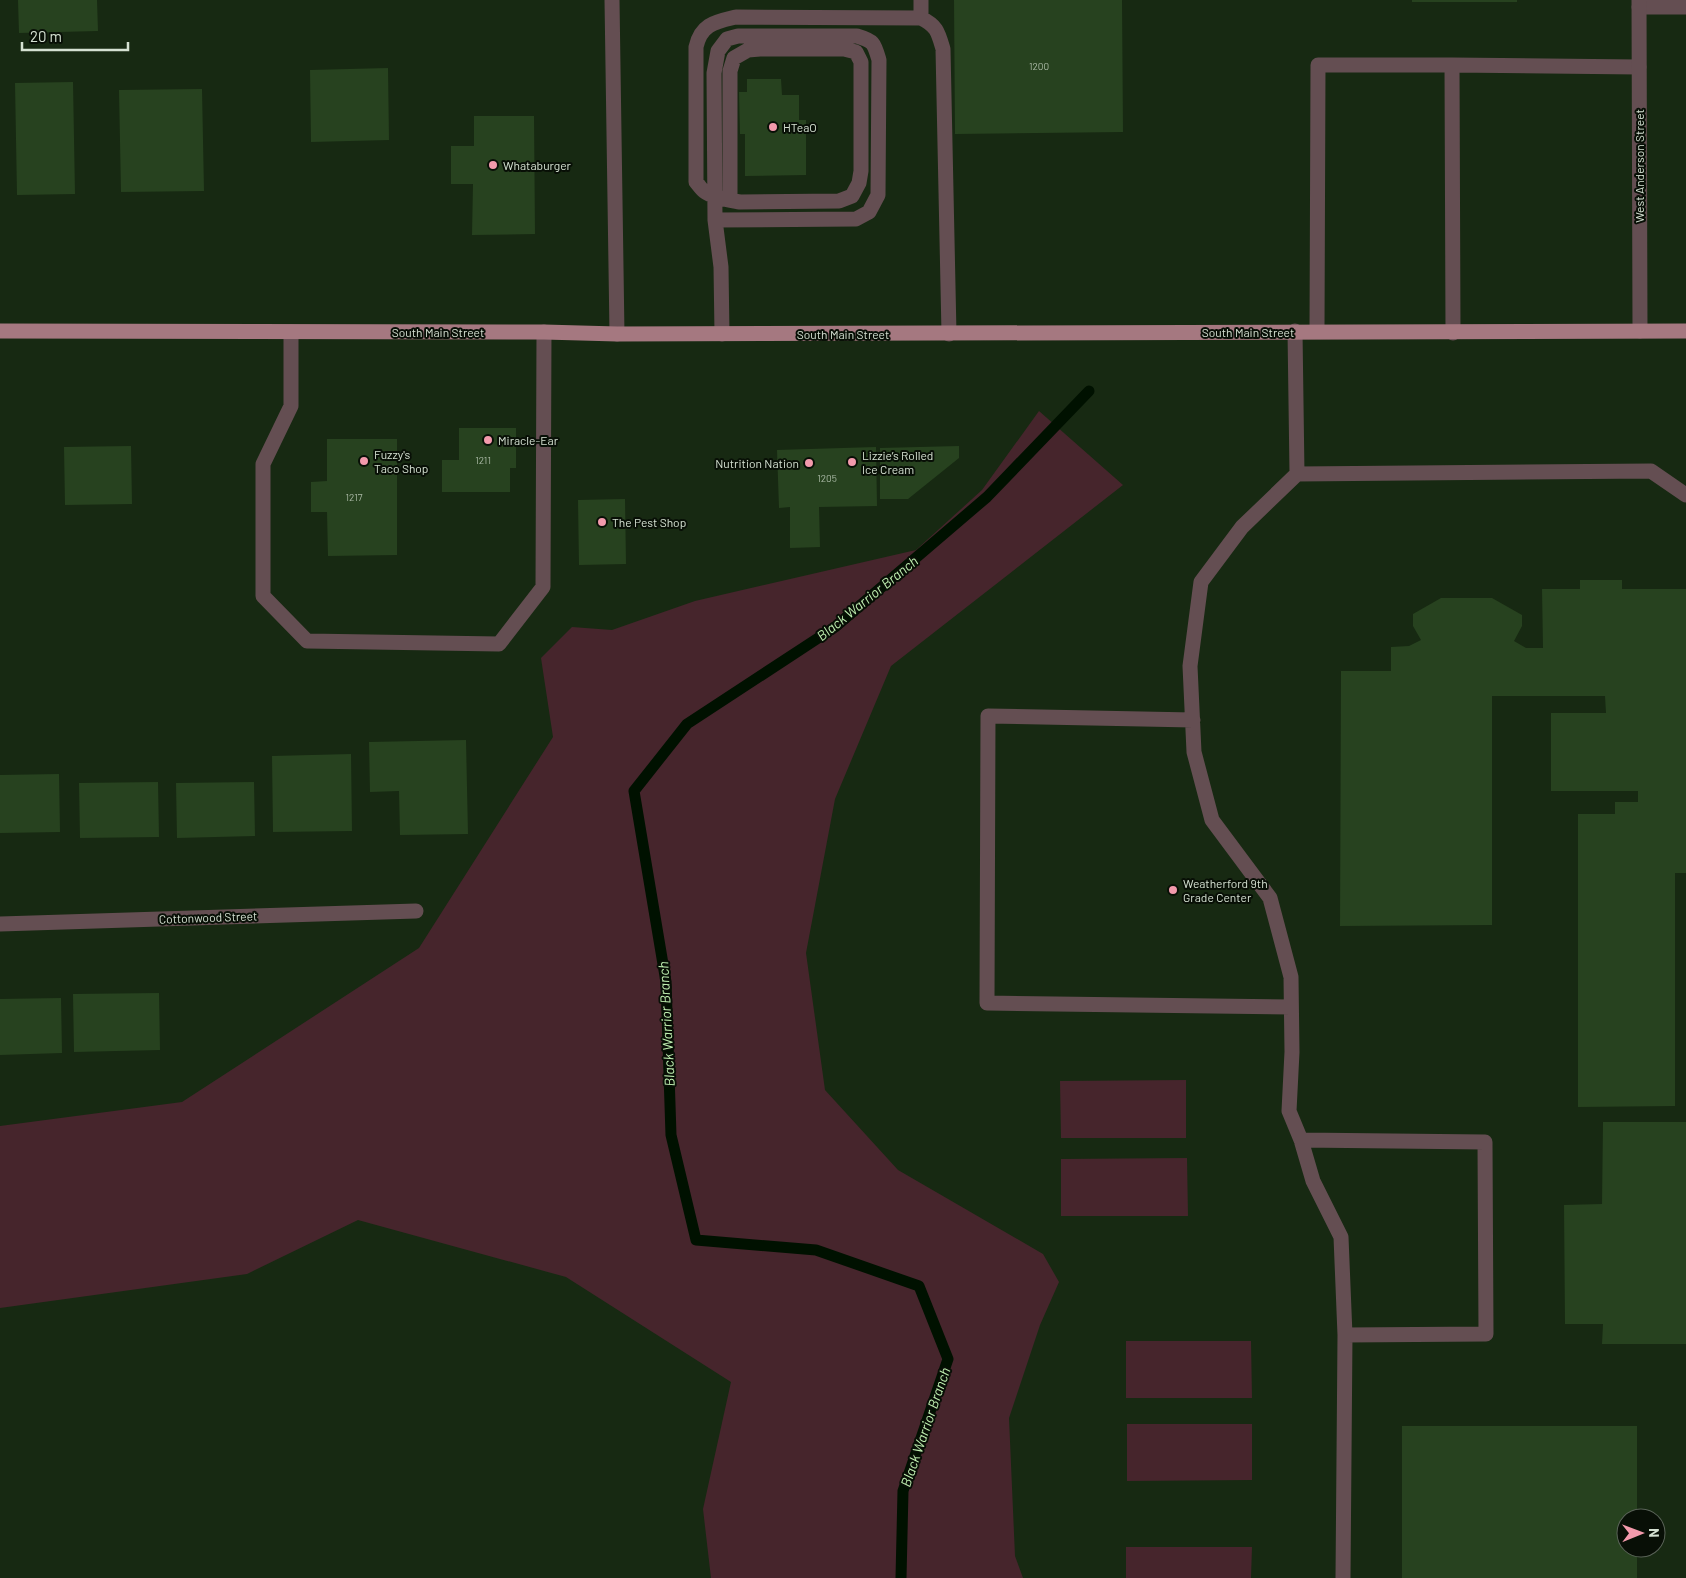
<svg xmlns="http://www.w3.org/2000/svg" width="1686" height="1578" font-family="Barlow,sans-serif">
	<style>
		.green { fill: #46252c }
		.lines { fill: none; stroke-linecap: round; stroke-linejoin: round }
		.stream { stroke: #010; stroke-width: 11 }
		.building { fill: #27421f }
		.lane { stroke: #644e52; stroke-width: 15 }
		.street { stroke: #644e52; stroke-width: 15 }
		.primary { stroke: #a57880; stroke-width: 15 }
		.poi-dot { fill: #f39aac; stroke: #080f06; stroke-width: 2 }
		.labels { text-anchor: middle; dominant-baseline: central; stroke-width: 4; stroke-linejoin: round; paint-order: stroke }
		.number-label { font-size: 10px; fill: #aab9a5 }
		.poi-label { font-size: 12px; fill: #d5e1d2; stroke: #080f06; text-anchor: start }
		.street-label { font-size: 12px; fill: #d5e1d2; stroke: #080f06 }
		.water-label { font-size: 14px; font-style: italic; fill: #c1f1b2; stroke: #080f06 }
	</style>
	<rect width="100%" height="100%" fill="#172912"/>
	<path class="green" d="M1039,411L1123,485L891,666L835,799L806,953L825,1090L898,1170L1043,1254L1059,1282L1040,1325L1009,1418L1015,1556L1023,1578H711L703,1509L731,1382L566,1277L358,1220L247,1274L0,1308V1126L182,1102L419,948L553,737L541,658L572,627L612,630L695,601L916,550L982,490Z
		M1186,1080V1138H1061L1060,1081Z
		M1187,1158L1188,1216H1061V1159Z
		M1126,1341H1251L1252,1398H1126Z
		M1127,1424H1252V1480L1127,1481Z
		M1126,1547H1252L1251,1578H1126Z"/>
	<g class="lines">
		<path class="stream" d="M901,1578L903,1491L948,1359L919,1286L816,1250L696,1240L671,1135L666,982L634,791L687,724L835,627L987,497L1089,391"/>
	</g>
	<path class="building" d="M18,0H97L98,31L19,33Z
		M954,0H1122L1123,132L955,134Z
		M1412,0H1517V2H1412Z
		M388,68L389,140L311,142L310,70Z
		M747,79H781L782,95H799V120H806V175L745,176V134H740L739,92H747Z
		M73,82L75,194L17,195L15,83Z
		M202,89L204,191L121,192L119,90Z
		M474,116H534L535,234L472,235L473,184H451V146H474Z
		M459,428H516V468H510V492H442V460H459Z
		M327,439H397V555L328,556L327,512H311V482L327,481Z
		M131,446L132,504L65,505L64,447Z
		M959,446V458L908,499H880V448Z
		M876,447L877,506L819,507L820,547L790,548V507L779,508L777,450Z
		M625,499L626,564L579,565L578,500Z
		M1580,580H1622V589H1686V873H1675V1106L1578,1107V814H1615V802H1638V791H1551V713H1606L1605,696H1492V925L1340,926L1341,671H1391V647L1409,646L1421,640L1413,626V614L1441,598H1492L1522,615V626L1514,641L1526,648H1543L1542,589H1580Z
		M466,740L468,834L400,835L399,791L370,792L369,742Z
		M351,754L352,831L273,832L272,756Z
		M59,774L60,832L0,833V775Z
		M158,782L159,837L80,838L79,783Z
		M254,782L255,836L177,838L176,783Z
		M159,993L160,1050L74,1052L73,994Z
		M61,998L62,1053L0,1055V999Z
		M1603,1122H1686V1344H1602L1603,1324H1565L1564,1205L1602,1204Z
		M1402,1426H1637V1518H1626V1548H1637V1578H1402Z"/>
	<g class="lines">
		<path class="lane" d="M612,0L617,334
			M921,0V18
			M1639,7H1686
			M730,200V71L734,58L748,50L760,49H844L856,52L861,62V171L859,183L852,196L839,201L740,202C729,200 713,198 704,191C701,189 698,184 696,182V47C701,24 715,22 736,17L921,18C937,26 938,32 943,49L949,334
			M715,220L856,219L869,212L878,195L879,60C874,43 874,41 857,36H738L727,39L718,51L714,73L715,220L721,267L722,334
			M1295,331L1297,474
			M1317,331L1318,65H1452
			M291,332V406L263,464V596L307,641L499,644L543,587L544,332
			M1453,333L1452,65L1639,67
			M1193,720L988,716L987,1003L1291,1007
			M1301,1140L1485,1142L1486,1334L1345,1335
			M1343,1578L1345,1335L1341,1237L1313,1181L1301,1140L1289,1111L1292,1052L1291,977L1270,898L1212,820L1194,752L1190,666L1201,582L1242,527L1297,474L1651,471L1686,495"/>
		<path class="street" d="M1639,0L1640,331
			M0,924L416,911"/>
		<path class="primary" d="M0,331L544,332L617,334L1686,331"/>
	</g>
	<g class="poi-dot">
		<circle cx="773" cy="127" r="5"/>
		<circle cx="493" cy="165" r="5"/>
		<circle cx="488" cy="440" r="5"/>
		<circle cx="364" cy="461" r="5"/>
		<circle cx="852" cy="462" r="5"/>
		<circle cx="809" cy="463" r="5"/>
		<circle cx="602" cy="522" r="5"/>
		<circle cx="1173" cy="890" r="5"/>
	</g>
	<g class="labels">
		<g class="number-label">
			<text x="1039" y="66">1200</text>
			<text x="483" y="460">1211</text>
			<text x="827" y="478">1205</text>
			<text x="354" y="497">1217</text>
		</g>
		<g class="poi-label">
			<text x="783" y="127">HTeaO</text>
			<text x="503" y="165">Whataburger</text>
			<text x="498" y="440">Miracle-Ear</text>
			<text x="374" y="454">Fuzzy's<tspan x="374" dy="14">Taco Shop</tspan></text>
			<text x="862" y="455">Lizzie’s Rolled<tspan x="862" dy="14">Ice Cream</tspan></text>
			<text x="799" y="463" text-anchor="end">Nutrition Nation</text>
			<text x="612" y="522">The Pest Shop</text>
			<text x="1183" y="883">Weatherford 9th<tspan x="1183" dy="14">Grade Center</tspan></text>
		</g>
		<g class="street-label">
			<text transform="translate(1639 166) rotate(-90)">West Anderson Street</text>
			<text x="438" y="332">South Main Street</text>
			<text x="1248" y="332">South Main Street</text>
			<text x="843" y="334">South Main Street</text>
			<text transform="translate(208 917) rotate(-2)">Cottonwood Street</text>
		</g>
		<g class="water-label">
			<text transform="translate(867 598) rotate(-39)">Black Warrior Branch</text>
			<text transform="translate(666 1024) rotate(-93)">Black Warrior Branch</text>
			<text transform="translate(925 1427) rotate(-71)">Black Warrior Branch</text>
		</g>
	</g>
	<g transform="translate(1641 1533) rotate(89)"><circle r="24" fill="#080f06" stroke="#5a6358"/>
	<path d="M0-4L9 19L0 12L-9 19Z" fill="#f39aac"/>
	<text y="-8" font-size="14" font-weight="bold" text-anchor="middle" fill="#d5e1d2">N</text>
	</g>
	<path d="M22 42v8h106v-8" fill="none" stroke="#d5e1d2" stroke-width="2.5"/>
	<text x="30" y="42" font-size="15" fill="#d5e1d2" stroke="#080f06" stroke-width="4" paint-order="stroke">20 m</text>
</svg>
